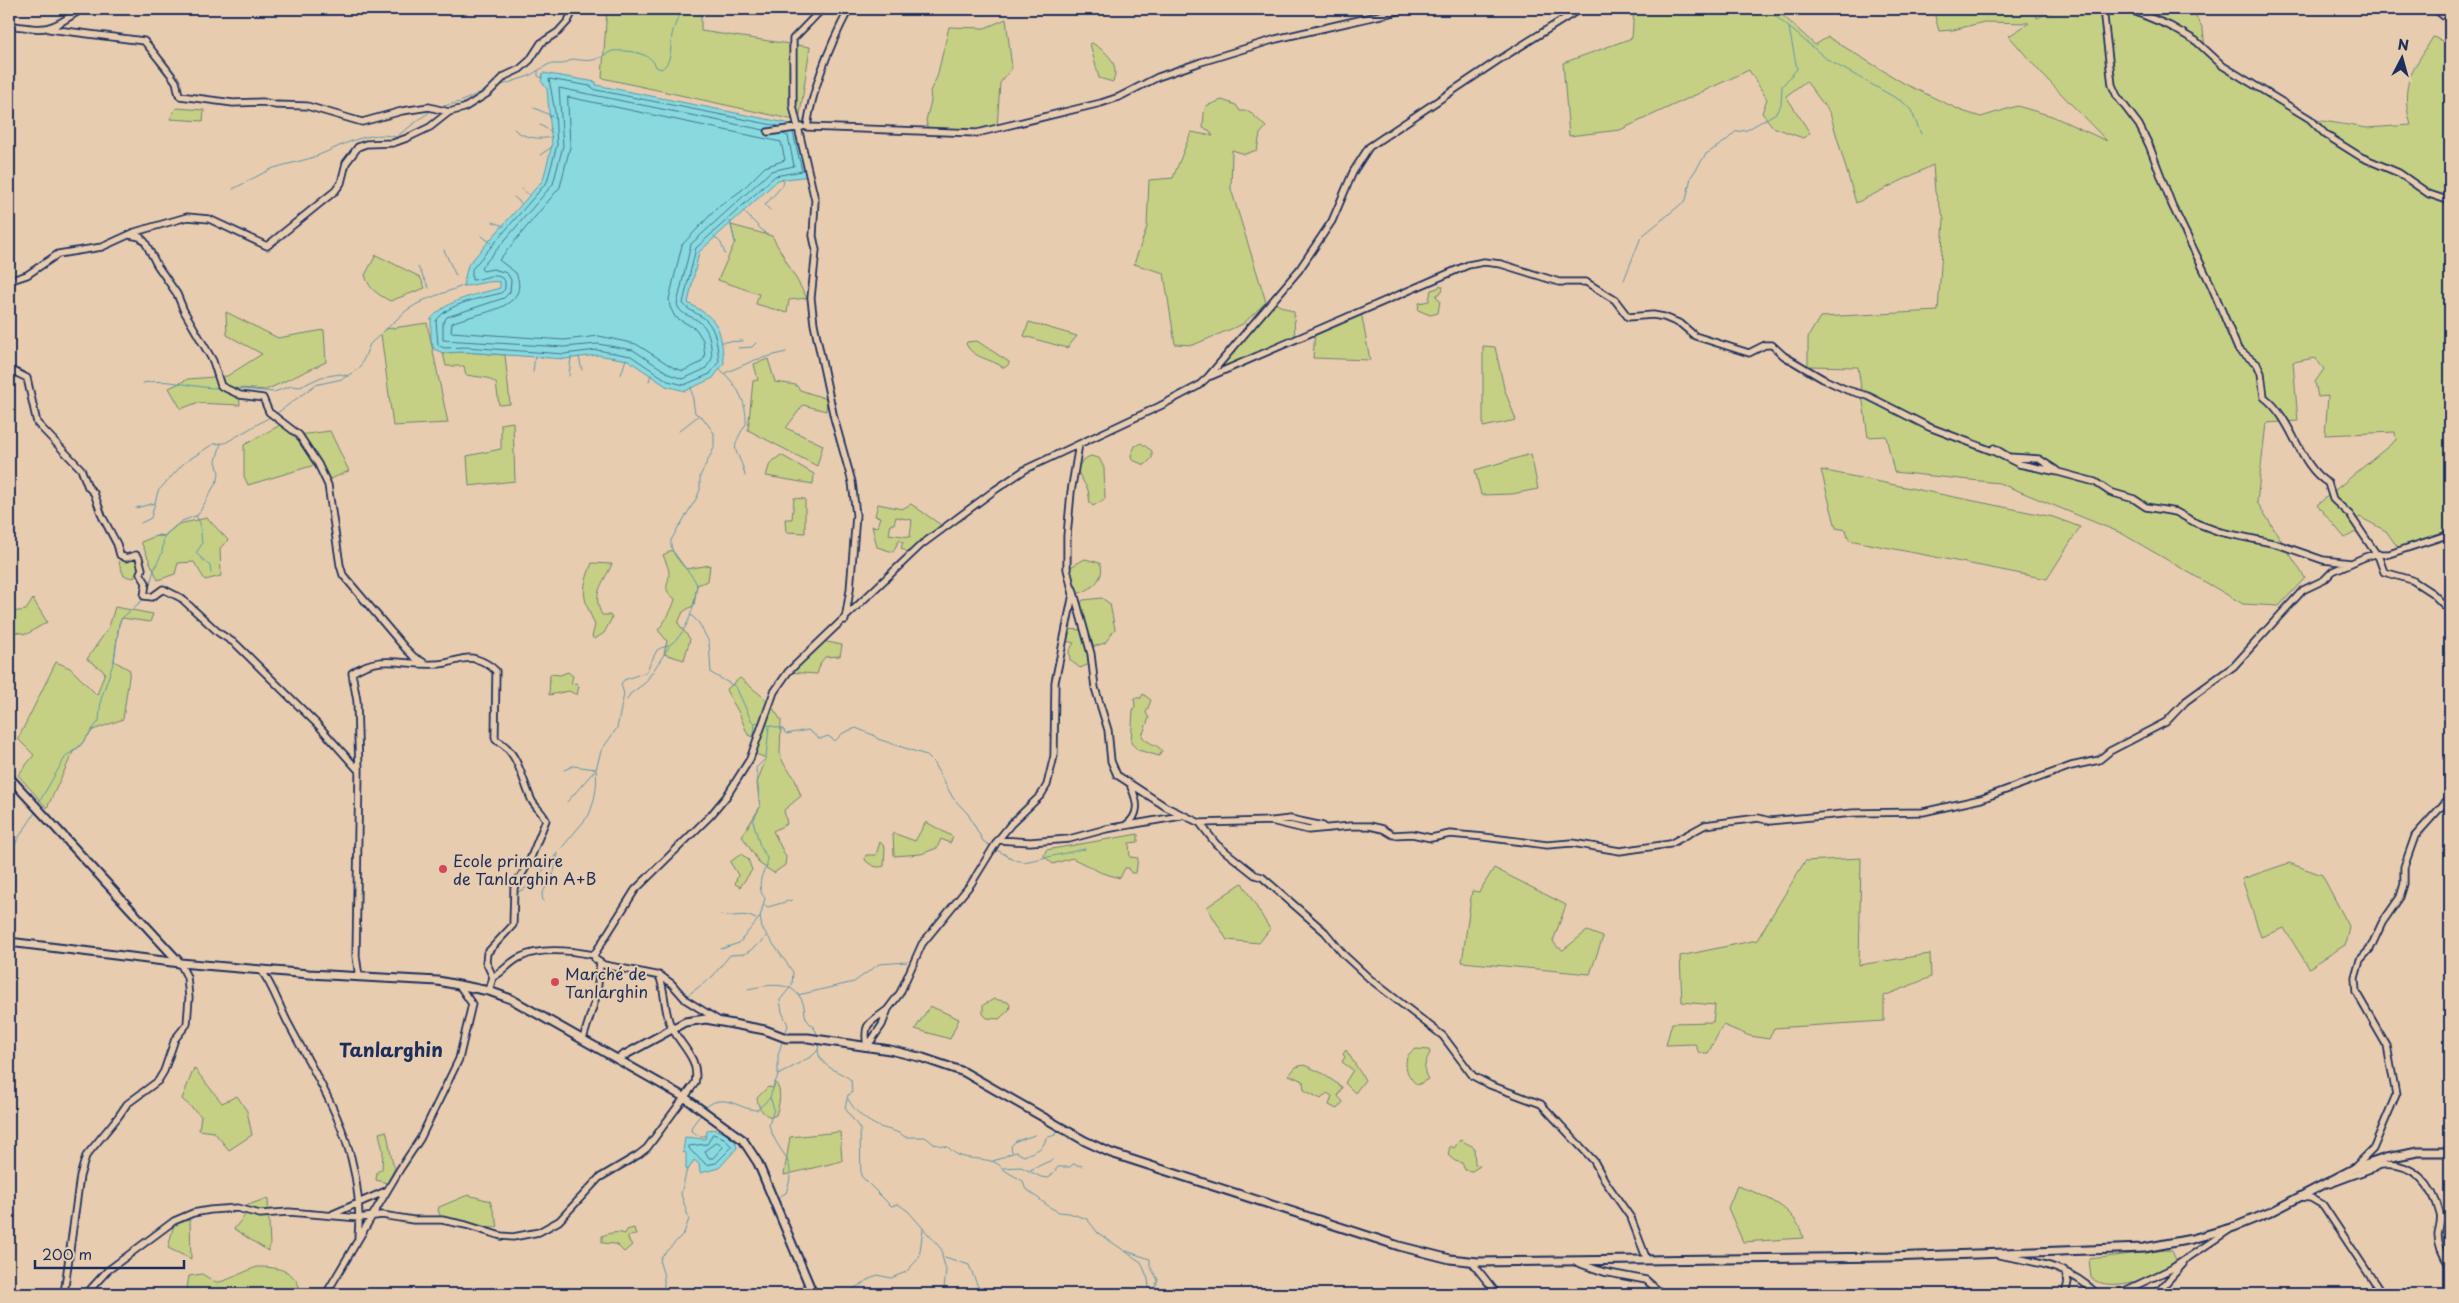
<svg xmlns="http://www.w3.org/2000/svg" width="2459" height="1303" font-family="'Playpen Sans',sans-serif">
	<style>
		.green { fill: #c5d084; stroke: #708071; fill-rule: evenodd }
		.water { fill: #88dade; stroke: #5c96ab }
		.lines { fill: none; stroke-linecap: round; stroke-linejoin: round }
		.shore { stroke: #477391; stroke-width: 1 }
		.stream { stroke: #5c96ab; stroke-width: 1 }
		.minor-casing { stroke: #1b2f5e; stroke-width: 9 }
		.tertiary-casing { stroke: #1b2f5e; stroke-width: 11 }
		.minor { stroke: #e8ccaf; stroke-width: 5.5 }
		.tertiary { stroke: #e8ccaf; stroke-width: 7 }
		.poi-dot { fill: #d1495b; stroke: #e8ccaf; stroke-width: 2 }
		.labels { text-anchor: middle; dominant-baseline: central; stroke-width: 4; stroke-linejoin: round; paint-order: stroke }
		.poi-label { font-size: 16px; fill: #1b2f5e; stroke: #e8ccaf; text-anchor: start }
		.quarter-label { font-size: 19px; font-weight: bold; fill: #1b2f5e; stroke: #e8ccaf }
	</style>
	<rect width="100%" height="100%" fill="#e8ccaf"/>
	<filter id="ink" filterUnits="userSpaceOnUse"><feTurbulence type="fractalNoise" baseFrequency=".02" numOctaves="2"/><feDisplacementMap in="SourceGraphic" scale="10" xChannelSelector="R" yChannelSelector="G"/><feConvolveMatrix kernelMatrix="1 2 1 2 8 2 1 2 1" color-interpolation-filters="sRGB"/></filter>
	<g filter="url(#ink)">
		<path class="green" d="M607,9H701V31L810,47L799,121L602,78Z
			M1634,9H1776L1815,45L1828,37L1905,84L1962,111L1981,117L2017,106L2052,116L2107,141L2041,73L2009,36L2029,23L1984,22L1953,30L1939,31L1933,9H2035L2037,18L2058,9H2192L2203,29L2205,49L2223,66L2310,119L2367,128L2411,125C2399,84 2412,72 2433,37L2450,44V534L2399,549L2386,531L2360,517L2354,521L2359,530L2345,538L2317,505L2396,440L2395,432L2325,435L2328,396L2318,397L2315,382L2324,369L2315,358L2293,362L2298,421L2266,423L2257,502L2305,578L2279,606L2243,604L2121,533L1999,483L1894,472L1886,436L1868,437L1858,367L1808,366V337L1820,317L1938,311L1944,219L1935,192L1933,165L1856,203L1830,113L1806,81L1786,96L1810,133L1803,138L1773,127L1762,113L1767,99L1749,70L1620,130L1569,136L1563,63L1632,38Z
			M1006,19L1012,68L1000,83L997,128L977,133L928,131L926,120L931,101L930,91L937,77L949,27L985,28Z
			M1092,43C1107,52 1120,63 1113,82L1099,78L1090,44Z
			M1222,100L1236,105L1240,111H1249L1266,127L1260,134L1257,150L1245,154L1232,150L1231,189L1266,302L1243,324L1193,345L1175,344L1164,273L1134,264L1147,227L1149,180L1173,178L1191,132L1213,136L1209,130L1203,128L1204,113L1206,106Z
			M176,108L204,110L203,121L170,119Z
			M731,225L772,236L807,298L789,300L787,313L756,304L759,294L718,280L735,242Z
			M376,255L420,277L425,288L390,301C377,294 369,289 365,275Z
			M1440,285L1443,287L1442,291L1436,296L1440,301L1438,313L1430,315L1418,310L1419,303L1429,301L1431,290L1438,288Z
			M1274,303L1294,312L1295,341L1228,369L1223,365Z
			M226,312L278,338L324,330L326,362L266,390L239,388L240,405L196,403L181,409L169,388L188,379L227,376L262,354L227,335Z
			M1361,312L1370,360L1313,358L1315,332Z
			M1029,322L1077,336L1067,348L1024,336Z
			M427,323L448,423L393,426L381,334L386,329Z
			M977,341L1009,362V364L1004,368C991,358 973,359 966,344L967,342Z
			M1483,346L1495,347L1504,388L1516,420L1483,427Z
			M464,352L505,355L510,404L499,405L496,383L487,378L466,375L464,366H446L443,353Z
			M768,359L775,382L796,385L800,390L827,399L826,411L803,405L786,428L823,445L817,466L748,430L753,381L758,380L754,364Z
			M513,422L515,481L469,486L467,456L501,449V424Z
			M282,424L299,435L330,431L349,471L326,481L318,464L248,485L244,476V445Z
			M1141,443L1152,451V458L1145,465L1132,460L1131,455L1135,446Z
			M1531,454L1538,489L1512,494L1481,495L1475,470Z
			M781,455L814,474L813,484L766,476L770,463Z
			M1090,456L1099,458L1104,468L1105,499L1093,506L1090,503L1088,490L1077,470L1082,461Z
			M1821,470L2053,517L2080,527L2047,579L1849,540L1846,530L1836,528Z
			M794,498L805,499V533L786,532L785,519H792Z
			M878,504L902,509L911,504L941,525L909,553L901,548L903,542L899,540L893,552L877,547L872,526L877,527L880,517L875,516ZM896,517L912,520L910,537L889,534L891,524H894Z
			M207,518L228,540L220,548L221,576L205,580L194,562L178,563L175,574L158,580L141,542L159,535L164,536L178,524Z
			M672,550L686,569L710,565L708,581L697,585L694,605L683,612L678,623L690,639L684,660L664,654L667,641L658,630C665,621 672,611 675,599C662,588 668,588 669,574C669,568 665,560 663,555Z
			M136,555L142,569L136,573L134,578L124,576L119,563L122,557Z
			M1085,559L1100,563C1107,578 1089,593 1074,594L1067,569Z
			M592,563L612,564C603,584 591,594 602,615H610L612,618L604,633L595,639L592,637L595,625C583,597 580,593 592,563Z
			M1102,598L1110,604L1115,629L1105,643L1089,648L1092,663L1080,668L1070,660L1069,651L1074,643L1063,640L1065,629L1084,630L1078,608L1083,600Z
			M33,599L47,622L27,634L9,631V608L12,612L26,610Z
			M115,607L153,614L150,622L122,618L119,624L114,661L130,670L123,719L93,730L79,747L74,750L47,808L18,775L34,755L18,739L56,662L70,668L97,695L105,672L87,659L109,627Z
			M822,641L842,645L840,656L825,657L821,662L817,674L788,672Z
			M568,672L573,676L571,684L576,683L579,686L577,695L569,691L549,695L550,674L560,675Z
			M740,678L768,701L781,720L780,755L784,764L794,777L801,796L784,810L787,824L773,831L786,857L785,865L774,873L760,864L742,836L760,807L757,783L766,758L753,753L758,738L748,735L739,713L726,690Z
			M1143,694L1151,700L1146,713L1149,718L1142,736C1147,744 1158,744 1162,751L1159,756L1138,750L1131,743L1133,710L1135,706L1134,698H1141Z
			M926,822L953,837L950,843L941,839L937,848L921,854L894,856L893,833L915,841Z
			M1138,834V842L1129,843L1130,857L1138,858L1136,873H1131L1129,868H1125L1120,878L1102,873L1072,858L1053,864L1044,856L1046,850Z
			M880,842L885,847L884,866C877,869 870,865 865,860L866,855H876Z
			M741,854L748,859L752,870L740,887L735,884L738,875L730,862Z
			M1861,858L1859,965L1930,954L1931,977L1884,996V1021L1774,1028L1769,1039L1750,1036L1723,1025L1708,1053H1699L1695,1044L1666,1045L1672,1023L1713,1022L1715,1005L1682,1002L1680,956L1757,940L1805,861Z
			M2289,863L2322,875L2349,926L2345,945L2309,968L2284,928L2261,937L2242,879Z
			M1494,868L1566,905L1553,941L1557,947L1563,950L1587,931L1603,937L1590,974L1462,962L1472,891L1479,892Z
			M1242,883L1270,929L1259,943L1227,940L1207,907Z
			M994,999L1008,1002L1010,1005L1009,1010L999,1019L987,1018L983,1014V1005Z
			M930,1006L959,1019L950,1039L915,1029Z
			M1416,1049L1429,1050L1430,1053C1425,1061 1422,1071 1428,1079L1418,1085C1405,1077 1400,1055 1416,1049Z
			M1346,1050L1365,1080L1355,1093L1345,1083L1353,1070L1342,1062L1345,1057L1343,1054Z
			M1304,1065L1320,1072L1342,1087L1338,1096L1343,1102L1337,1109L1329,1105L1332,1096L1327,1093L1321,1099L1304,1090L1303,1081L1289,1075L1296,1067Z
			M194,1068L222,1103L237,1096L247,1111L252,1135L229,1150L214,1132L199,1130L201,1116L182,1099Z
			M775,1082C783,1091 779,1105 776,1115L771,1117C762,1114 758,1107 757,1098L768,1087L773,1088Z
			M386,1131C390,1142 390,1160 395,1168L387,1183L376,1180L377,1172L382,1169L383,1151L379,1133Z
			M840,1132L842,1161L784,1175L790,1137Z
			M1460,1140L1474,1147L1475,1164L1480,1166L1472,1171L1465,1170L1462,1163L1455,1161L1448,1155L1450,1146L1454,1148Z
			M1737,1186C1764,1195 1797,1208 1803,1238L1743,1242L1728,1208Z
			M468,1195L490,1201L498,1226L492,1228L441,1218L438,1210L439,1207Z
			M268,1198L270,1246L268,1251L234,1229L246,1214L242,1207Z
			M190,1220L191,1259L168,1248L174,1224Z
			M634,1228L636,1235L628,1236V1239L632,1245L624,1252L616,1244L602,1243V1236C609,1233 618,1231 625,1234L627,1230Z
			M2166,1250L2172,1251L2176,1260C2161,1277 2110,1294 2091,1278L2089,1259Z
			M257,1267C279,1267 297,1270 301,1294H186L189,1276L202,1274C206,1276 212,1281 216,1282C222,1284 249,1269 257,1267Z"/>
		<path class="water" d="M543,73L596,82V85L796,125L810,176L778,180L699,252L688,303C721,321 720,327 724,363L713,378L685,391L666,386L628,360L597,355L565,359L464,352L443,353L434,349L431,340V319C448,299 475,295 500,288V282C487,280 475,286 463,286L468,265L543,180L552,145L547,89L541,81Z
			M712,1129C723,1131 736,1137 737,1148L719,1168L700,1173L699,1164L694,1160L688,1170L686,1169V1153L683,1152L685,1137L705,1139L707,1131Z"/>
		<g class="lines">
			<path class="shore" d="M568,97L781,142L785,160L765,167L742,190L717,208L682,245L669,299L670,307L675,317L696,329L703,340L705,357L700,363L683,371L674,368L636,344L599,336L564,340L451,332L452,323C475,312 532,311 516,273L499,260L560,187L570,147Z
				M778,126L596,90L590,86L549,79L555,112L557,145L547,182L472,269V280C483,280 496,270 505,281V289L501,293C480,299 449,302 436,321L438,345L444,348L465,347L564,354L597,350L631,356L668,381L684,385L710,374L719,361C717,344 716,324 699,315C693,311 686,309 683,303L696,248L775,176L802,171L793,132
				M764,130L559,88L563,146L553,184L481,268L483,271L493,269L507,273L511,280L510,292L504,298L447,317L443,323V340L564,347L598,344L633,350L671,375L683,379L705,369L712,359C711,347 711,332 701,323C692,315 680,316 677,304L691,244L771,171L794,166L788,136L783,134
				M713,1134L724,1138L732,1147L716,1163L706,1165C700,1156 692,1155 688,1146L707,1144Z
				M717,1142L722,1145L723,1147L713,1158H709L705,1151Z"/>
			<path class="stream" d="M1767,9L1828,60L1903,102L1911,110L1921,134
				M538,71V76L542,78
				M499,86L529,76L549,64H563L573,59C592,62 595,61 612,51C626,50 652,52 656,67L661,69C673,62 670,46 672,35C673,28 677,21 679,15L692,9
				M440,107L460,102L488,89
				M532,107L552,116
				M540,125L552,132
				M514,129C522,138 541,140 552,137
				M540,155L552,147
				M233,189C247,182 260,174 274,168C289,163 305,161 319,155C343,145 368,130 396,137L432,110
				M522,189L529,195
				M514,197L521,203
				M770,210L765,205L783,185L784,180
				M743,211L767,235
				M730,221L735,242
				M493,222L504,226
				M482,236L491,243
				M714,236L721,243L725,254
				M444,250L456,276
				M418,267L429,288
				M1624,280L1641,237L1686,200L1691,177L1706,154L1726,141L1735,132L1747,130L1776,113L1781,105L1782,86L1797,69L1789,28
				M722,342L743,341
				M738,348L752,347L756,343
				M579,357L582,370
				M719,368C736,384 747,400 746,424C726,455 740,448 745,476
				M533,372L535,356
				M725,373L755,360L786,352
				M621,375L626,359
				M569,376L571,357
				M649,381L651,375
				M143,383C169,377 194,389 221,388
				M232,388L274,392L291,386L300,387L321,377L340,374L348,376
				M276,414L315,385L342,379L360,368L370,344L407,310L424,300L463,286
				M679,431L698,416
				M136,508L155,503
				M196,516L200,523L202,544L196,553L210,566L211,573
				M141,523L151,518L158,491L184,463L213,444L225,443L270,417
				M152,537L164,536L182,521L198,515L218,479L219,473L216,461L221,443
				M147,594L154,570L162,553L164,536
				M691,615L699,623L709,642L711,673L736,687L751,720L754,723L761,722
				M627,700L630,694L645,683L669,647
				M764,724L783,729L786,734L808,730L820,739L828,736L835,741L843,733L856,728L873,735L878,739L926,755L933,762L953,798L968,814L983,841L992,847
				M769,727L766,758L756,768L760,807L753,821L760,846L767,858V866C760,875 757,890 765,898L760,917L762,928L793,972L792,985L780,1000L782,1012L788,1025L785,1035
				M741,766C747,758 758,731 754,723
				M567,802L596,769L601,751L617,728L624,694L621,684L624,680L646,672L657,650C661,647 667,647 671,644C689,630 694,607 697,585C691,569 669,558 671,540L696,499L700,490V476L714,448V433L703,418L695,413L691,387
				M38,804L66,756L79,747L99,721L101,699L114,661L119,624L122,618L145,598
				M995,849L1015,860L1024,862L1085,849
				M518,892L530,886L589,815C595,800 598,784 596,769L573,766L564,770
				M543,901L542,894L554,872L558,853
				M9,904C21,882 10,871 13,851C16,837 30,824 36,810
				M764,905L768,907L792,900
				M721,915C736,919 741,911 756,919
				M721,949L739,943L760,917
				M748,989C768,985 794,979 803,1003C805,1007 804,1014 806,1018C810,1026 816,1026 818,1038
				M688,995L712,977L730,955L745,954L763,941L766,936
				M798,995L854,982L879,964L907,962
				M818,1050C819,1068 841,1071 851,1080L852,1093L848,1095L845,1108L860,1129L861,1176L891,1206L898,1204L908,1211L942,1250V1256L969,1265L981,1294
				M778,1075V1055L783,1039
				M848,1099C854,1111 867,1122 880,1127C889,1130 898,1131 905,1137H925L934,1144L948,1147C961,1162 976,1156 994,1162C1000,1164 1001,1168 1006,1171C1011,1175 1017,1177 1023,1181L1025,1188L1051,1208L1059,1212L1069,1213L1087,1219L1098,1233L1141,1262L1148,1279L1150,1294
				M705,1108C723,1091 738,1109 757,1110L770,1098
				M702,1113L692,1126L691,1131L700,1136H705
				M1012,1152L1011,1146L1016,1141L1035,1135
				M993,1161C1002,1159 1007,1154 1016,1152L1024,1156C1034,1151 1044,1150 1046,1138L1055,1135L1056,1129
				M1003,1168L1021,1167L1041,1177L1049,1178L1058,1167H1070L1073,1164L1082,1166
				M1030,1170L1052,1160
				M780,1196L786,1193C799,1157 778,1156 769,1125L774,1109L770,1097L778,1075L812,1056L818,1050L819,1042
				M1126,1251L1150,1259V1266L1158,1280L1154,1290L1156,1294
				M942,1256L946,1270L944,1289L947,1290L946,1294
				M851,1290L877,1275L891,1278L906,1272L919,1258L923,1229
				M664,1294V1276L660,1263L661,1257L684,1233L689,1219L681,1194L687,1169"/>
			<defs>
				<path id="minor" d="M822,9L793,39V106L815,200L813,236L816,250L811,298L814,324L834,418L852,482L856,515L850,590L845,620
					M849,9C829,47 813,85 807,127L977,133L1101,103L1119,97L1158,77L1201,62L1276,39L1407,9
					M2103,9L2112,85L2117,96L2139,125L2149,145L2172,205L2211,285L2238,349L2257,364L2261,373L2264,397C2294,420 2298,465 2328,483L2333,499L2350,515L2379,558L2384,572L2412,580L2432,593L2450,611
					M2129,9L2170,26L2196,41L2223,66L2310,119L2326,135L2361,157L2399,173L2429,194L2450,201
					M2435,9L2450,21
					M9,25C49,31 48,31 82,9
					M49,29L144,41C147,44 174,78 176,82C178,87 177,92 180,96L233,103L263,102L275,105L307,106L362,122L402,111L429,107L449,112
					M768,132L802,127
					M130,235L140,237L145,242L157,265L177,294L184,311L213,361L221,386L240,395L263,398L269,412L299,435L318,464L328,485L340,565L343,575L405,648L414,657L423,662
					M9,281L27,275L58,254L102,247L135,232L187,217L209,219L267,246L335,191L341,183L346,163L358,147L366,144L393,143L407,138L430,127L449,112L464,108L488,93L505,76L520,69L530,60L541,43L558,32L568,21L574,9
					M9,369L27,378L37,423L81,469L88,487L94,493L102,516L117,544L120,555L126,558L136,555L139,558L142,569L140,573L146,583L144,596L152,597L163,589L181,598L219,633L236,644L318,725L359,771L356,956L359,977
					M1211,376L1468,265L1484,262L1501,264L1559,282H1586L1615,300L1628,317L1653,315L1664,317L1681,324L1695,336L1749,353L1765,345H1772L1784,356L1823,379L1847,390L1868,396L1929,427L1995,452L2019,464L2058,472L2095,482L2110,492L2134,499L2146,507L2176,512L2196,523L2220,532L2277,544L2323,560L2351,563
					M1994,448L2009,457L2039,459L2056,470
					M1073,589L1091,654L1095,688L1108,730L1111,761L1117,775L1166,807L1200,823L1216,844L1255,875L1262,877L1325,932L1344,955L1370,979L1443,1036L1473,1076L1490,1085L1541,1104L1594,1161L1605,1181L1631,1218L1647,1260
					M359,771L357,701L352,673C384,650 413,670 446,663C456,661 465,656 476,659C483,661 491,666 496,671L495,737L496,740C518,750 522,780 532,801C536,808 543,813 546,820L529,862L514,888L513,925L487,953L486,962L493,977
					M1273,821L1290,819L1323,826
					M1200,823L1271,821L1308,830L1350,826H1370L1383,829L1393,835L1412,834L1431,838L1450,834L1484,837L1547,845L1572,843L1620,851L1670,844L1705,825L1758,818L1770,821L1853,813L1923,812L1981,799L2071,766L2099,760L2110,751L2166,722L2186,701L2234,666L2303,590L2324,580L2333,571L2365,557L2375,554H2389L2450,534
					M1126,825C1140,815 1138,802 1131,787
					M998,840L1030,842L1069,839L1106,829L1181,816
					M261,970C273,986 278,1003 287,1021C325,1093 366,1152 358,1238
					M489,991L493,977C504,972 510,961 521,957C540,947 573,951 594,955
					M718,1020L686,1000L672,984L661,976L604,965L595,959L594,955L635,890L711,815L726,797L750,759L774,692L788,672L921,545L995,490L1026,469L1160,406L1198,386L1208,377L1299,270L1332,221L1353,172L1369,147L1497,61L1580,9
					M583,1039L597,994L600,963
					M867,1047L882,1025L888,1009L900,993L922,944L971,884L998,840L1011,824L1041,795L1047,785L1054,756L1055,682L1073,594L1067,569V536L1071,492L1079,444
					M867,1047C863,1022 869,1024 887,1010
					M2353,1169L2373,1149L2396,1095L2387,1046L2356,992L2355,978L2360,960L2370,949L2382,923L2400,897L2404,884V867L2415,836L2450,797
					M2330,1184L2381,1165C2413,1161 2433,1185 2440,1214C2442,1221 2439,1227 2438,1234C2438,1246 2443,1256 2450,1266
					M2301,1197L2311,1198L2323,1205L2382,1294
					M333,1214L386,1191
					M1999,1255C2036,1262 2069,1266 2097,1294
					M1471,1261L1497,1294
					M1575,1262L1604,1272L1646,1280L1662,1294
					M2064,1270L2068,1282L2065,1294
					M64,1294L80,1176L86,1156L118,1117L127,1104L158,1081L164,1071L175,1039L187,1024L189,998L187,977L180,963
					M86,1294L107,1271L174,1221L193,1213L210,1210L237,1208L260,1214L289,1212L359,1218L382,1215L413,1220H442L466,1225L501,1236L513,1237L539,1232L559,1221L599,1178L638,1155L647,1148L695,1083C701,1056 676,1043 669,1021C664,1006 665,990 659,975
					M326,1294L400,1169L420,1139L459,1059L472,1004L459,985
					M2118,1294L2171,1269L2232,1228
					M2156,1294L2183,1264"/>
				<path id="tertiary" d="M9,777L180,963
					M9,942L180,963L309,974L438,981L489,991L511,999L684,1097L743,1140L758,1163L813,1294
					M619,1058L685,1022L706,1019L765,1030L786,1038H808L890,1050L923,1058L964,1072L1085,1141L1111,1153L1399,1246L1450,1259L1478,1262L1889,1257L2144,1248L2192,1239L2234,1227L2271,1212L2353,1169L2386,1158L2418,1152H2450"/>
			</defs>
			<use href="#minor" class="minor-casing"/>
			<use href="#tertiary" class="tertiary-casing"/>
			<use href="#minor" class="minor"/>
			<use href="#tertiary" class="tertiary"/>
		</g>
	</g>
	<g class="poi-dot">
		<circle cx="443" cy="869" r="5"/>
		<circle cx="555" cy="982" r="5"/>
	</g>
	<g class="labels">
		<g class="poi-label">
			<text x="453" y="860">Ecole primaire<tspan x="453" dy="18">de Tanlarghin A+B</tspan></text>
			<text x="565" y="973">Marché de<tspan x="565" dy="18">Tanlarghin</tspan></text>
		</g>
		<g class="quarter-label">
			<text x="391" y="1049">Tanlarghin</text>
		</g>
	</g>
	<rect width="2459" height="1303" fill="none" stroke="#e8ccaf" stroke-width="30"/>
	<rect x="15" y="15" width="2429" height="1273" fill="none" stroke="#1b2f5e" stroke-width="2" filter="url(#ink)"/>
	<g transform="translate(2402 58) rotate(6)" stroke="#e8ccaf" stroke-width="4" paint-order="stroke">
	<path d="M0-4L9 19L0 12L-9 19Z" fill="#1b2f5e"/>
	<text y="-8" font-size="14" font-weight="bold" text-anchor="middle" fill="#1b2f5e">N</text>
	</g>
	<path d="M35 1260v8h149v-8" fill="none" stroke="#1b2f5e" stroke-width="2.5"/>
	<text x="42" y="1260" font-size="15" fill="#1b2f5e" stroke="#e8ccaf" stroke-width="4" paint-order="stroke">200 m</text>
</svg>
